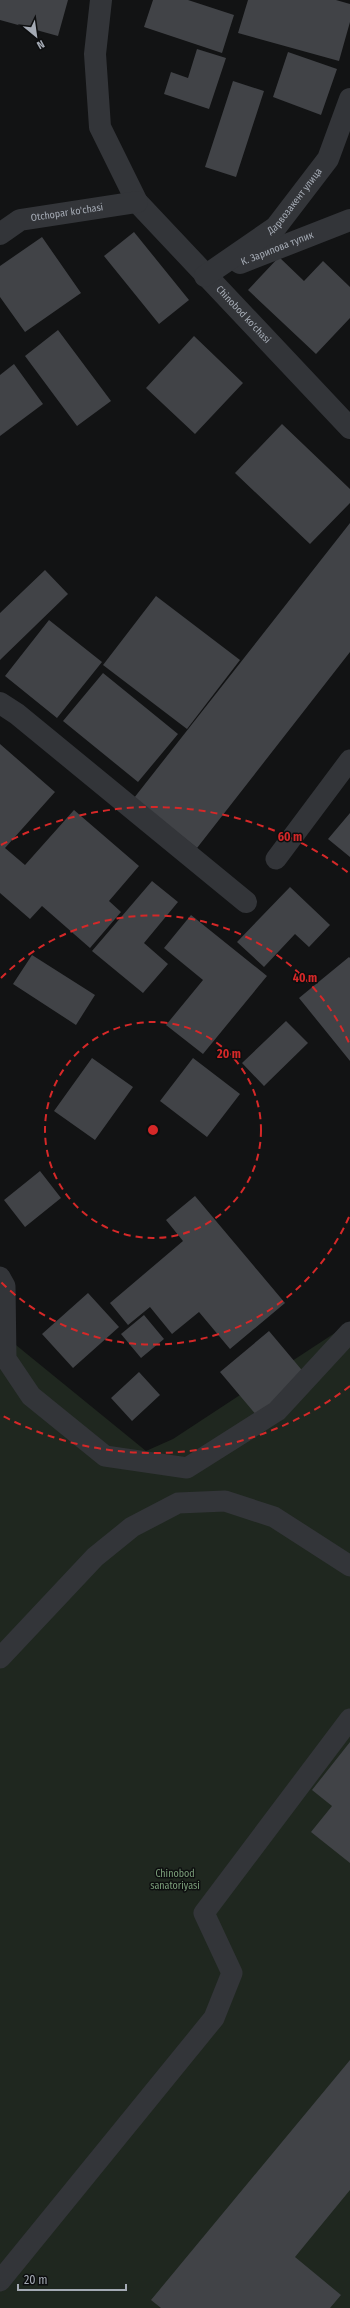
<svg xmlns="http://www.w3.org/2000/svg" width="350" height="2308" font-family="'Fira Sans Condensed',sans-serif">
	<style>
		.green { fill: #1f271f }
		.building { fill: #414347 }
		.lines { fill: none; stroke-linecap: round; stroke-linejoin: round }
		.service { stroke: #333539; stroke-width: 21 }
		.minor { stroke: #333539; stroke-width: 22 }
		.ring { fill: none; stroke: #d62828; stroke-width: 2; stroke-dasharray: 7 5 }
		.labels { text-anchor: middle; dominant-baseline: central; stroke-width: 3; stroke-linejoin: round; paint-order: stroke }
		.street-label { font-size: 10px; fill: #a4aab4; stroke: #0d0e0f }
		.park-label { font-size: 10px; fill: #7c9f7b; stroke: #0d0e0f }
		.centre { fill: #d62828; stroke: #0d0e0f; stroke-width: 2 }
		.ring-label { font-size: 12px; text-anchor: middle; font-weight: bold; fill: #d62828; stroke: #0d0e0f; stroke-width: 3; stroke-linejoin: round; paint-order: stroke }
	</style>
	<rect width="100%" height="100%" fill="#121314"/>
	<path class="green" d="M350,1323V2308H0V1332L146,1451L173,1439Z"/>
	<path class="building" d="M0,0H68L58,36L0,20Z
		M153,0H188L234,15L222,53L144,27Z
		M248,0H336L350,4V22L339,61L238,33Z
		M197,49L226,58L209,109L164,94L171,72L188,78Z
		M288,52L337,69L321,115L273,97Z
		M233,81L264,91L236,177L205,167Z
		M134,232L189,300L159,324L104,256Z
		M42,237L81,293L25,332L0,297V266Z
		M279,257L304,281L323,261L350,287V318L316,354L248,290Z
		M58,330L111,401L77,426L25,356Z
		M194,336L243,383L195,434L146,388Z
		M14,364L43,404L0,436V375Z
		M282,424L350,489V503L310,544L235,473Z
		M350,523V652L197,848L134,798Z
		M45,570L68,594L0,660V613Z
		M156,596L240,660L187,729L103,665Z
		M49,620L102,662L57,718L5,676Z
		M103,673L178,734L138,782L63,721Z
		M0,744L55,792L5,848L25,865L74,810L139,866L109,901L121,912L90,948L42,906L30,919L0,893Z
		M350,813V857L328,839Z
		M152,881L178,902L144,943L168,964L143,993L92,951Z
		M290,887L330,925L309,947L295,934L264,967L237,942Z
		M191,915L267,976L203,1054L166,1025L203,980L164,948Z
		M32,955L95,995L76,1025L13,984Z
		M349,957L350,958V1061L299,998Z
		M286,1021L308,1043L264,1086L242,1063Z
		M92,1058L133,1087L95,1140L54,1111Z
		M193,1058L240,1094L207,1137L160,1101Z
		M40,1171L61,1198L25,1227L4,1200Z
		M195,1196L285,1303L230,1349L199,1312L172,1334L150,1307L128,1325L110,1303L183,1241L166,1220Z
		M88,1293L119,1327L73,1368L42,1334Z
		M144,1315L164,1339L141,1358L121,1334Z
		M269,1331L306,1375L257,1416L220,1372Z
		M139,1372L160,1395L132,1421L111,1398Z
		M350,1742V1863L311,1832L332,1806L312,1790Z
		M350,2060V2190L295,2257L341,2295L330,2308H161L151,2300Z"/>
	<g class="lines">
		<path class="service" d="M276,859L350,760
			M0,1277L5,1286L6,1359L31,1396L105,1456L187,1468L277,1411L350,1332
			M0,1658L95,1557L132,1527L178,1503L225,1501L274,1517L350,1566
			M0,2281L214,2018L232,1973L204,1913L350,1719"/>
		<g class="minor">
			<path id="s1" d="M101,0L95,54L100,127L137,202L350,428"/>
			<path id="s2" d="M0,234L20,220L137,202"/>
			<path id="s3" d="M240,263L350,220"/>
			<path id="s4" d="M205,276L276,227L328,159L350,99"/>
			<path d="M0,703L17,714L246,902"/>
		</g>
	</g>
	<g class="ring">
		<circle cx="153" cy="1130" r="108"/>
		<path d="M349 1217A215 215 0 0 1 1 1282M1 978A215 215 0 0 1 349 1043"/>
		<path d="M350 1386A323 323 0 0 1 1 1415M1 845A323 323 0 0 1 350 874"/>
	</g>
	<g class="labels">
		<g class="street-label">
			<text stroke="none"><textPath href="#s4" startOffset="118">Дарвозакент улица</textPath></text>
			<text stroke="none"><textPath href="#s2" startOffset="72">Otchopar ko'chasi</textPath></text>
			<text stroke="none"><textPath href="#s3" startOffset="40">К. Зарипова тупик</textPath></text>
			<text stroke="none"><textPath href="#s1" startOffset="366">Chinobod ko'chasi</textPath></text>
		</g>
		<g class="park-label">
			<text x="175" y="1874">Chinobod<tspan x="175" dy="12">sanatoriyasi</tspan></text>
		</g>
	</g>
	<circle cx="153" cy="1130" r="6" class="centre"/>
	<g class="ring-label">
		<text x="290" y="841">60 m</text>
		<text x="305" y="982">40 m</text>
		<text x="229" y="1058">20 m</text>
	</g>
	<g transform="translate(36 36) rotate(151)" stroke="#0d0e0f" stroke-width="3" paint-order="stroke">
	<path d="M0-3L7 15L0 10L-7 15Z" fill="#a4aab4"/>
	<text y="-6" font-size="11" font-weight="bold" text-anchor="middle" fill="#a4aab4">N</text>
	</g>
	<path d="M18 2284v6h108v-6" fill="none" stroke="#a4aab4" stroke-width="2"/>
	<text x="24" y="2284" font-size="12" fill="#a4aab4" stroke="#0d0e0f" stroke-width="3" paint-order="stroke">20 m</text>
</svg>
